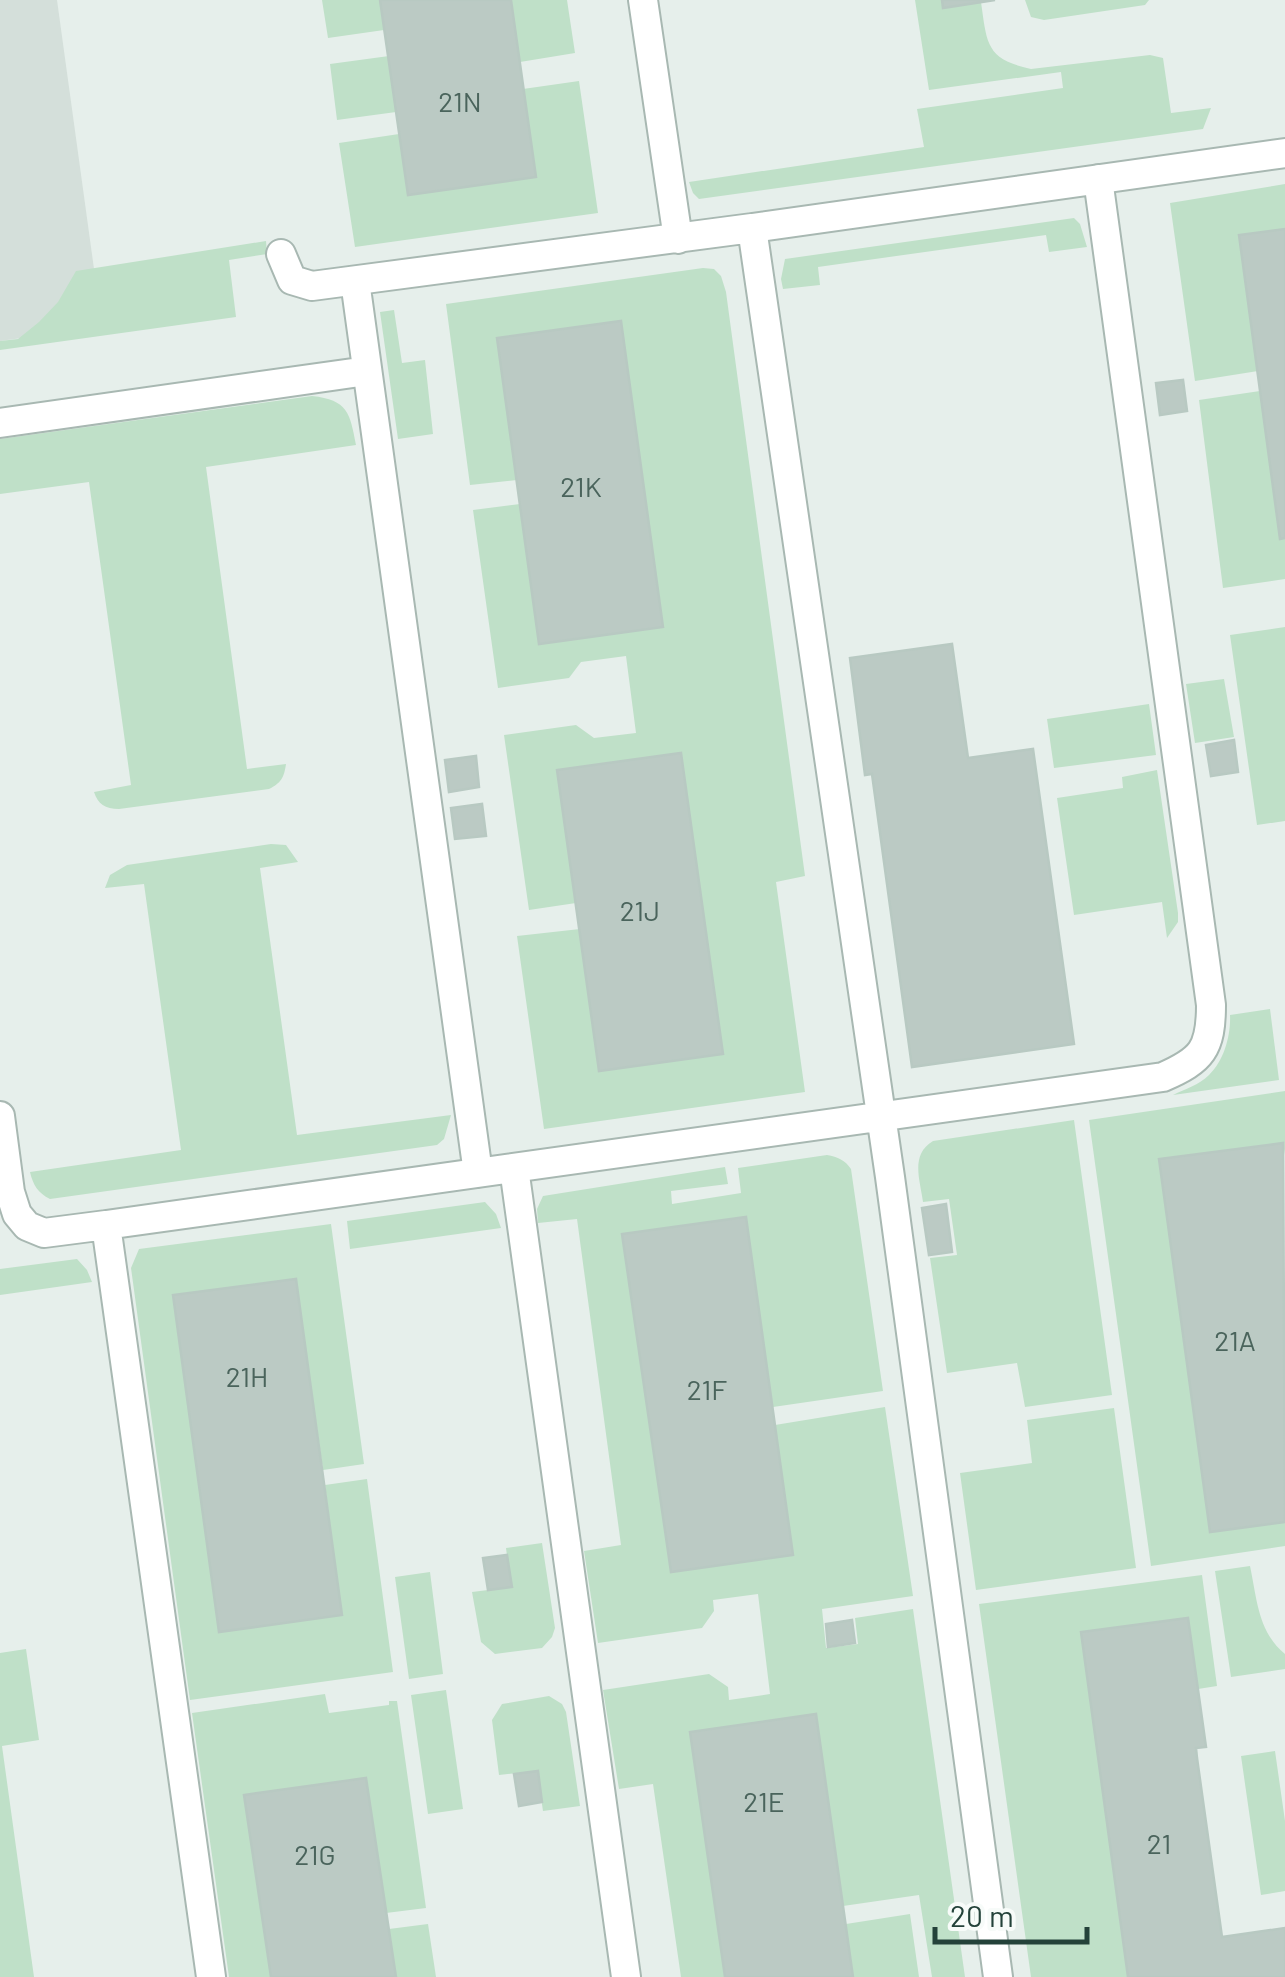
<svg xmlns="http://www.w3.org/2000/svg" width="1285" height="1977" font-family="Barlow,sans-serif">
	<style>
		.built { fill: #d4dfda }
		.green { fill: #bfe0c8 }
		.building { fill: #bbcac4; stroke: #b8c9c2; stroke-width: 2.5 }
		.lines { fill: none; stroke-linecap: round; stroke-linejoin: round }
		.lane-casing { stroke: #a8b8b2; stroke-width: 32 }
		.lane { stroke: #fff; stroke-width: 28 }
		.labels { text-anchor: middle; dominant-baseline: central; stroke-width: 8; stroke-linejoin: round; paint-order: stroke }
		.number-label { font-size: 28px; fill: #4a645c }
	</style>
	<rect width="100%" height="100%" fill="#e6efeb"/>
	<path class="built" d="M0,0H57L102,327L0,341Z"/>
	<path class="green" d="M322,0H380L384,30L328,38Z
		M511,0H567L575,53L520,62Z
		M915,0H942L943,8L981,2C987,44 986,59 1031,69L1150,55L1163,58L1171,113L1211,108L1203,129L699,199L693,193L689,182L924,147L917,109L1063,88L1061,72L929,90Z
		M1025,0H1149L1145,5L1044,20L1031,17Z
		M389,56L396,112L337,120L330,64Z
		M579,81L598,213L355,247L339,143L399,134L408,195L535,177L523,89Z
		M1285,184V229L1258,371L1195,381L1170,203Z
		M1074,218L1080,224L1087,247L1049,252L1046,235L818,267L820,285L783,289L781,279L785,259Z
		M266,241L267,254L229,260L236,317L0,350V341L18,339L39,322L58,302L76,271Z
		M703,268L714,269L721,276L726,292L805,876L776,882L805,1092L544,1129L517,936L580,929L723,1053L681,753L558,770L576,903L529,910L504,735L576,725L594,738L636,733L626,656L581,662L569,678L498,688L473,510L520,504L539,643L663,627L621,321L498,338L517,480L470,485L446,304Z
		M394,310L402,363L425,360L433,434L398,439L380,312Z
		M1260,391L1285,538V579L1223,588L1199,400Z
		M312,396C348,400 350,413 356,445L206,467L247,769L286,764C284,778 281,783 269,789L119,809C105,809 98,804 94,792L131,785L89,482L0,494V439Z
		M1285,627V821L1257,825L1230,635Z
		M1224,679L1234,737L1195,743L1186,684Z
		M1149,704L1156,755L1054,768L1047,719Z
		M1157,770L1178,913V922L1167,938L1162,902L1074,915L1057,798L1123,788L1122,777Z
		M271,844L286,845L298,862L260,868L297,1135L451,1115L444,1139L437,1145L50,1199C38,1193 33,1185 30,1172L181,1150L144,884L105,888L110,875L127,865Z
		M1270,1009L1279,1080L1173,1095C1185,1089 1199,1085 1209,1075C1224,1061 1231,1035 1230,1015Z
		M1285,1091V1155L1283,1143L1159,1160L1210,1532L1285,1522V1546L1151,1566L1089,1120Z
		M1074,1120L1112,1395L1025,1407L1017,1363L947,1373L930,1258L957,1255L949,1199L923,1202C920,1179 910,1155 933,1141Z
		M827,1155C838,1157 845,1160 851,1169L883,1391L773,1407L745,1217L793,1554L775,1425L885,1407L913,1596L822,1609L826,1648L858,1644L855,1618L913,1609L965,1977H932L919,1895L843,1906L816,1715L725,1977H681L653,1784L619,1789L603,1690L709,1674L728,1687L729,1700L770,1694L758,1594L713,1600L714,1611L702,1628L598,1643L584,1551L621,1545L577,1219L538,1223L537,1209L543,1196L725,1167L728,1184L671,1191L672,1204L741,1193L738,1168Z
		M485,1202L496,1214L501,1228L350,1249L347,1221Z
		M331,1224L364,1464L323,1470L296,1279L173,1295L219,1632L342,1615L325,1485L367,1479L393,1672L190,1700L131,1268L139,1249Z
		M77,1259L87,1270L92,1282L0,1295V1269Z
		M1114,1408L1136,1568L976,1590L960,1473L1032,1463L1027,1420Z
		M542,1543L555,1628L552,1637L542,1648L495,1654L481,1642L472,1592L511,1587L506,1548Z
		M1250,1566C1257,1599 1258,1632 1285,1654V1669L1231,1677L1215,1571Z
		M430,1572L443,1674L409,1679L395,1577Z
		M1202,1575L1217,1686L1198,1689L1188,1618L1081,1633L1128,1977H1031L979,1604Z
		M26,1649L39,1740L2,1746L34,1977H0V1653Z
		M446,1690L463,1809L428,1814L411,1695Z
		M325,1694L329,1713L389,1705V1701H397L426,1908L386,1913L366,1778L245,1795L271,1977H229L192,1713Z
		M549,1696L562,1704L566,1712L580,1806L543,1811L537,1771L499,1775L492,1720L502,1704Z
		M1275,1751L1285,1821V1891L1261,1895L1241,1756Z
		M910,1914L919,1977H853L846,1924Z
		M428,1924L436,1977H396L389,1929Z"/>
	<path class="building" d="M380,0H511L536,177L408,195Z
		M942,0H995L943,8Z
		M1285,229V538L1280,539L1239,235Z
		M621,321L663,627L539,644L497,338Z
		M1183,380L1187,411L1160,415L1156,383Z
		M952,644L968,758L1033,749L1074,1044L912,1067L872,774L865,775L850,658Z
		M1234,740L1238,772L1211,776L1206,745Z
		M681,753L723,1054L599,1071L557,770Z
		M476,756L479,787L449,792L445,760Z
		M482,804L486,836L455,839L451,808Z
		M1283,1143L1285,1522L1210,1532L1159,1159Z
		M946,1204L952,1252L929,1255L922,1208Z
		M746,1217L793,1555L671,1572L622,1234Z
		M296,1279L342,1615L219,1632L173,1295Z
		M507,1555L512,1587L488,1590L483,1558Z
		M1188,1618L1206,1747L1196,1748L1197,1758L1222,1937L1285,1928V1977H1128L1081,1632Z
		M852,1620L855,1643L828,1647L826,1624Z
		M816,1714L853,1977H725L690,1732Z
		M538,1771L542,1802L519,1806L514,1774Z
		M366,1778L396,1977H271L244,1795Z"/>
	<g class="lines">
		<defs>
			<path id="lane" d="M643,0L678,239
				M281,254L292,280L312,286L752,228
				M355,281L478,1173
				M0,423L367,371
				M0,1116L10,1192L17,1214L27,1226L44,1233L106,1225
				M514,1168L626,1977
				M211,1977L106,1225L1163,1077C1202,1060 1211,1049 1211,1005L1098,179
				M998,1977L890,1177L752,228L1285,153"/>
		</defs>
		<use href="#lane" class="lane-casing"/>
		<use href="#lane" class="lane"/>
	</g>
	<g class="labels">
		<g class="number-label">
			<text x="460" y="101">21N</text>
			<text x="581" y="486">21K</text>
			<text x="640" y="910">21J</text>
			<text x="1235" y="1340">21A</text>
			<text x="247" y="1376">21H</text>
			<text x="707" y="1389">21F</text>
			<text x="764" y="1801">21E</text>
			<text x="1159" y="1843">21</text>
			<text x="315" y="1854">21G</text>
		</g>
	</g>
	<path d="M935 1927v15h152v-15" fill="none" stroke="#24423a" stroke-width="5"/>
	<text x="950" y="1927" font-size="30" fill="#24423a" stroke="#f7fbf9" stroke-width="8" paint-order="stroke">20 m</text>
</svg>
